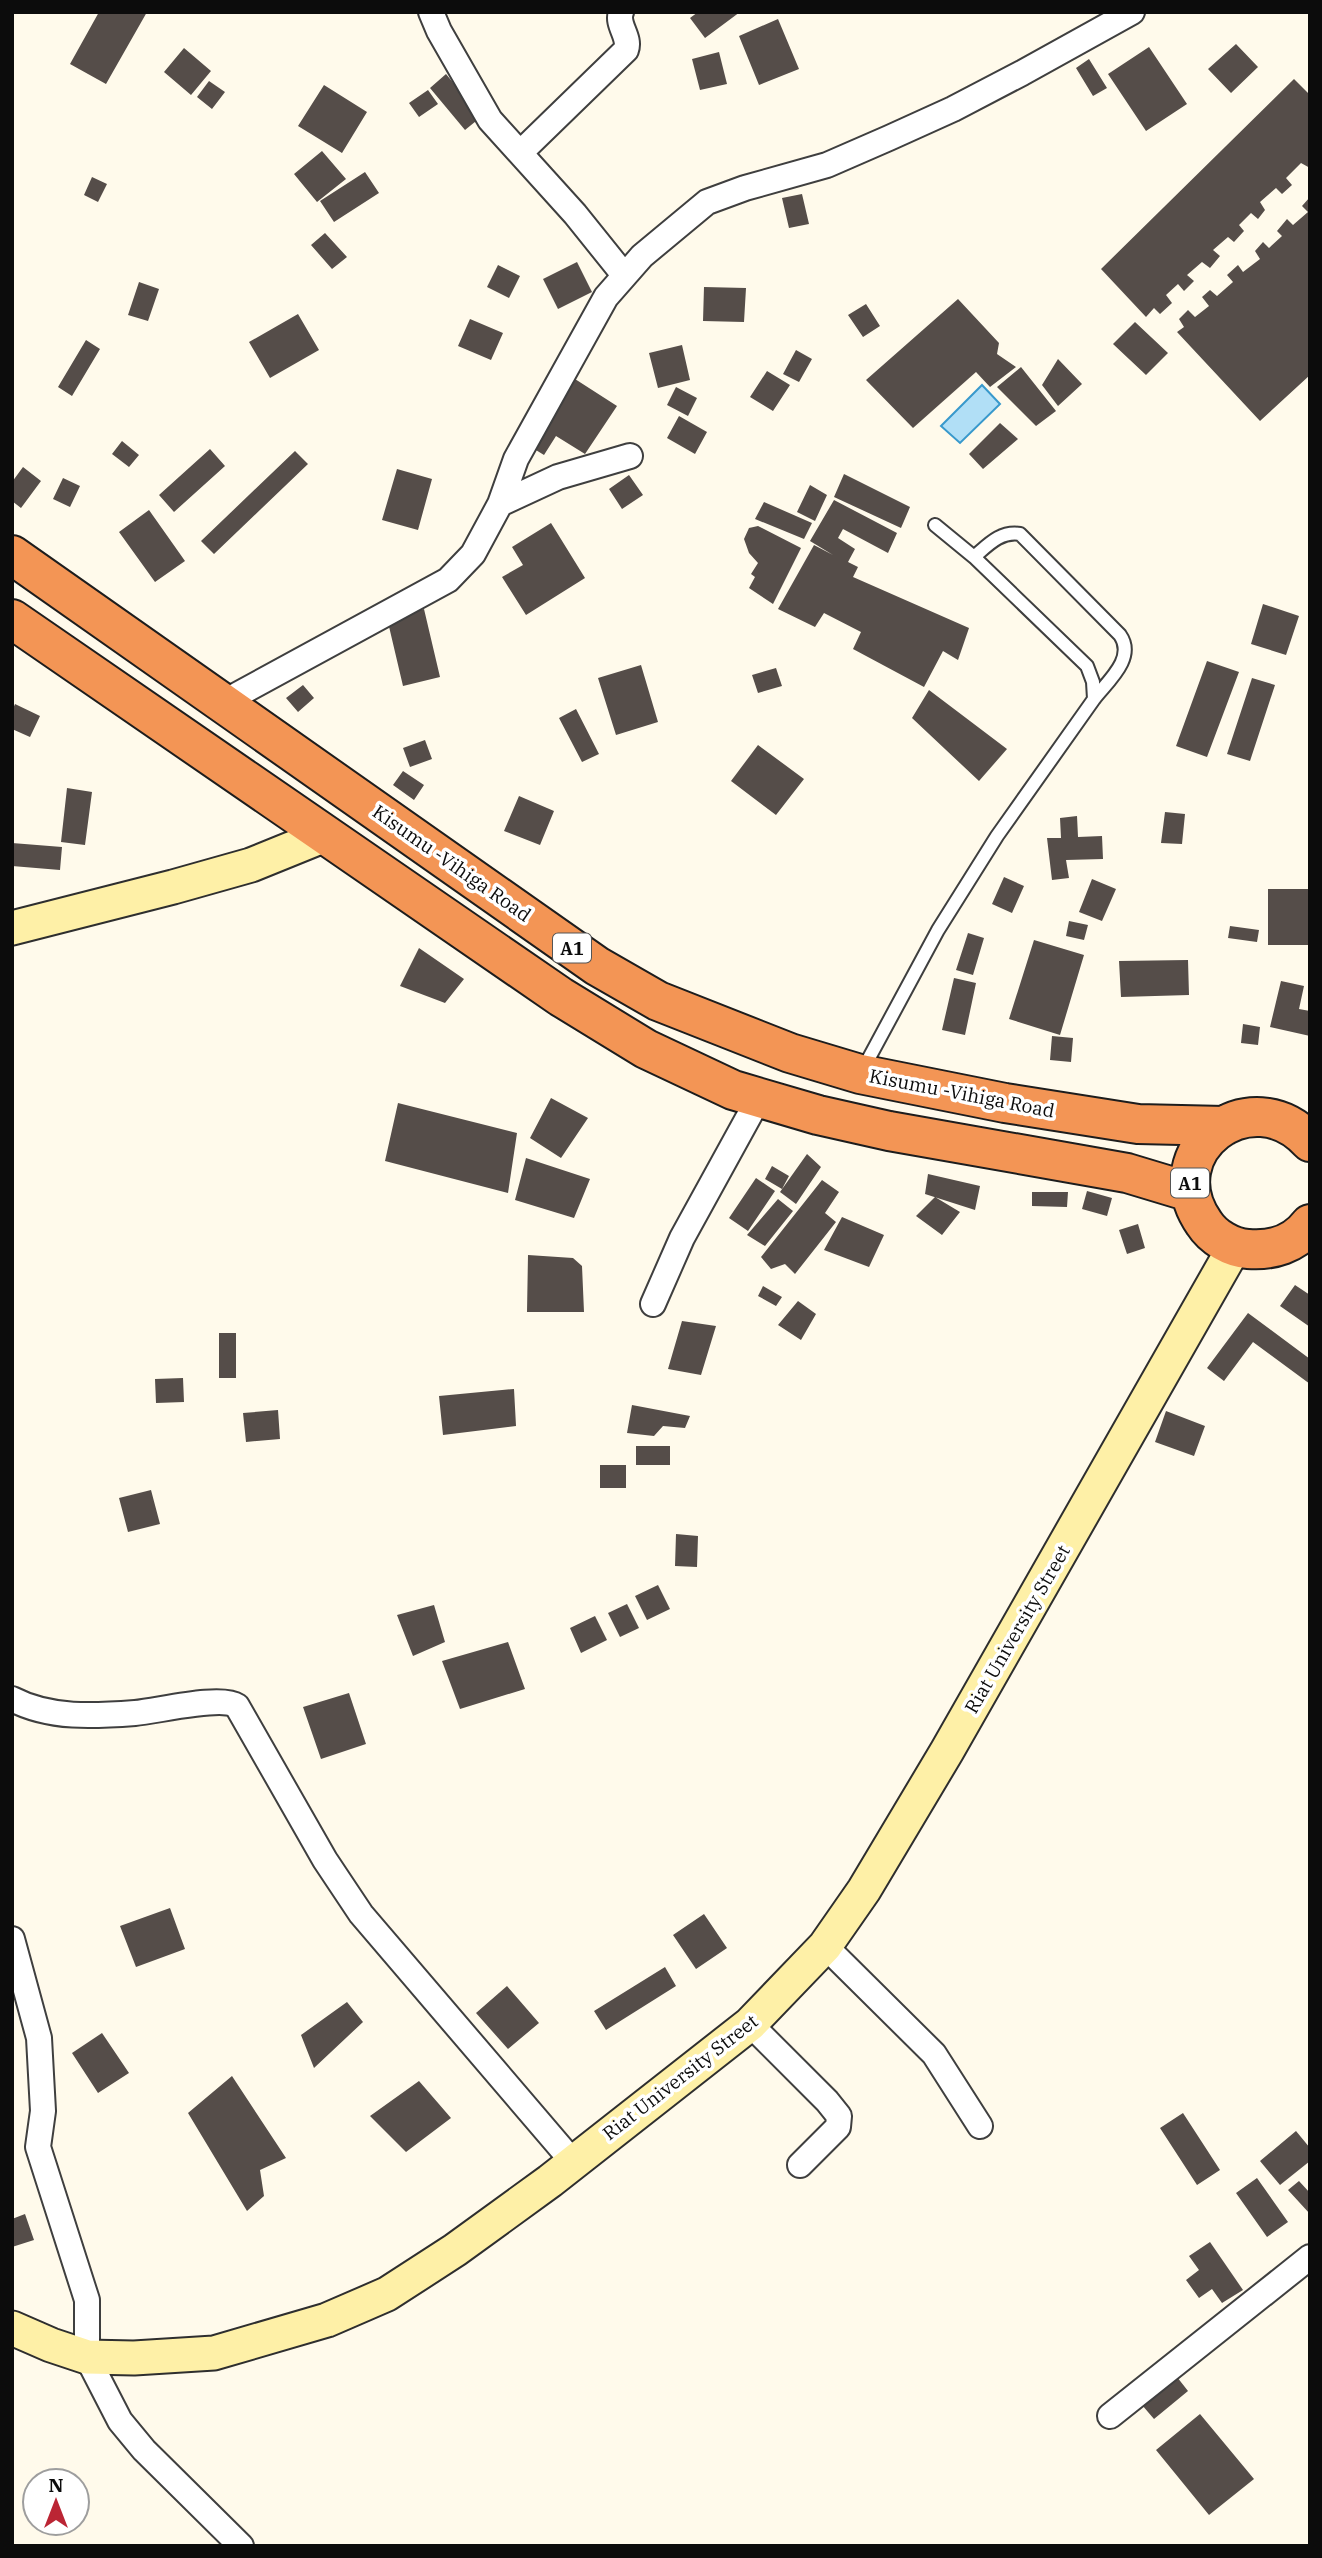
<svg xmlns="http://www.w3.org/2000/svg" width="1322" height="2558" font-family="'IBM Plex Serif',serif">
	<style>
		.water { fill: #b1dff6; stroke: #3899cc; stroke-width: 2 }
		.building { fill: #554d49 }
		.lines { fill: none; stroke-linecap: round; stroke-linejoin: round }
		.lane-casing { stroke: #3f3f3f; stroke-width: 16 }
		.street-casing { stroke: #3f3f3f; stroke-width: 28 }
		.secondary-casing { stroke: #2e2e2e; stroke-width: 37 }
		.highway-casing { stroke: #1d1d1d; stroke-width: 42 }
		.lane { stroke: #fff; stroke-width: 12 }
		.street { stroke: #fff; stroke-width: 24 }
		.secondary { stroke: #fef0a7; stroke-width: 33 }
		.highway { stroke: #f39555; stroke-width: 38 }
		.labels { text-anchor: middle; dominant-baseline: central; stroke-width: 7; stroke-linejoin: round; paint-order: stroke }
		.shield { fill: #fff; stroke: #555; stroke-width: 2 }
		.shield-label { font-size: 18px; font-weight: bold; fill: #0c0c0c }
		.street-label { font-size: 19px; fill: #0c0c0c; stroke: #fff }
	</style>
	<rect width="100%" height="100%" fill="#fffaeb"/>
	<path class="water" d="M982,385L1000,404L960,443L941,426Z"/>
	<path class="building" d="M99,12H147L106,84L70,64Z
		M698,12H740L705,38L690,18Z
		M778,19L799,69L759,85L739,36Z
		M1236,44L1258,67L1231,93L1208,69Z
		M1149,47L1187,104L1146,131L1108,74Z
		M184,48L211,71L191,95L164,72Z
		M719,52L727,84L700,90L692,59Z
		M1089,59L1107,88L1093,96L1076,68Z
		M446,74L481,117L465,130L430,88Z
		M1294,79L1310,95V168L1301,163L1286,178L1292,185L1282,194L1276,188L1260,202L1265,210L1258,219L1251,213L1239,225L1244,231L1234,242L1228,237L1213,250L1220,256L1210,268L1202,262L1187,275L1194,281L1184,291L1178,284L1166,295L1172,303L1160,314L1154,308L1146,317L1101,269Z
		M209,81L225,92L212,109L197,97Z
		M324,85L367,112L342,153L298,126Z
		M428,90L438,104L419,117L409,103Z
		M322,151L346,179L317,202L294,174Z
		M365,172L379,193L334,222L320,201Z
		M92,177L107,184L98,202L84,195Z
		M802,194L809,224L789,228L782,198Z
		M1310,197V375L1260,421L1177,332L1184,327L1179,319L1188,310L1195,317L1209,306L1202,297L1210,290L1217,296L1233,282L1227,275L1238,265L1243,272L1260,259L1255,251L1263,242L1269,248L1282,236L1277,231L1287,219L1293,225L1308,212L1302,206Z
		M325,233L347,257L332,269L311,245Z
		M577,262L592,292L558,309L543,279Z
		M498,265L520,276L509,298L487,287Z
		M139,282L159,289L148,321L128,315Z
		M704,287L746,288L744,322L703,321Z
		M958,299L999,343L997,354L1016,367L990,387L976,372L913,428L866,380Z
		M866,304L880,326L863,337L848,315Z
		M298,314L319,350L270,378L249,342Z
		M470,319L503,333L491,360L458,346Z
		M1135,322L1168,353L1146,375L1113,344Z
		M86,340L100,349L72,396L58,387Z
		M682,345L690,380L658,388L649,353Z
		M796,350L812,359L799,382L783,374Z
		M1058,359L1082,384L1058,406L1042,385Z
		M1021,367L1056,411L1036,426L997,387Z
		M767,371L790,385L773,411L750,397Z
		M575,379L617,406L585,454L556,436L544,455L531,447Z
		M676,387L697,398L688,416L667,405Z
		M679,416L707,432L695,454L667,438Z
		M1000,423L1018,439L983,469L969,454Z
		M122,441L139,455L129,467L112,454Z
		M210,449L225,466L174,512L159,495Z
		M295,451L308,464L214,554L201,541Z
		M23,467L41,481L21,508L12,501V482Z
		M397,469L432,479L418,530L382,520Z
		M844,474L910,507L901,528L834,497Z
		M629,475L643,495L622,509L609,489Z
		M63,478L80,486L70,507L53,499Z
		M810,485L827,495L815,521L797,512Z
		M834,500L897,533L888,553L843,529L838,538L855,549L848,562L858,567L853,577L969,628L958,660L943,651L924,687L853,649L861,632L824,613L815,627L778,609L814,545L833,555L810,541Z
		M764,502L812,523L804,539L755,519Z
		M149,510L185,561L155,582L119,532Z
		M551,523L585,578L526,615L502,577L523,565L512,547Z
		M758,526L801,548L773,604L749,588L755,577L751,574L758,563L749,553L744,539L749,528Z
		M1263,604L1299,616L1286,655L1251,644Z
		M424,609L440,677L403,686L387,618Z
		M1207,661L1239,672L1207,757L1176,746Z
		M641,665L658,722L616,735L598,678Z
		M776,668L782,686L758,693L752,675Z
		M1252,678L1275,685L1250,761L1227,754Z
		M303,685L314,698L298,712L286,698Z
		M929,690L1007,749L979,781L912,718Z
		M15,704L40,716L30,737L12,729V711Z
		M576,709L599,754L582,762L559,718Z
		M425,740L432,759L410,767L403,748Z
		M758,745L804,779L776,815L731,781Z
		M403,771L424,785L414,800L393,785Z
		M67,788L92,792L85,845L61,842Z
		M519,796L554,811L540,845L504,831Z
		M1165,812L1185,814L1182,844L1161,843Z
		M1077,816L1078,837L1102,836L1103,859L1066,860L1069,878L1052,880L1047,838H1061L1060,818Z
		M12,843L62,847L60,870L12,866Z
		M1004,877L1024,886L1012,913L992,904Z
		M1092,879L1116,889L1102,921L1079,912Z
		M1268,889H1309V945H1268Z
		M1069,921L1088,925L1084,940L1066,936Z
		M1230,926L1259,930L1257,942L1228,938Z
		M968,933L984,938L973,975L956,970Z
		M1034,940L1084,955L1060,1035L1009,1019Z
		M419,948L464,979L445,1003L400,986Z
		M1188,960L1189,995L1121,997L1119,961Z
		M954,978L976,983L965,1035L942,1030Z
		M1281,981L1304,986L1299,1009L1310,1011V1036L1270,1027Z
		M1243,1024L1260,1027L1258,1045L1241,1043Z
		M1052,1036L1073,1038L1071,1062L1050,1060Z
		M551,1098L588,1118L561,1158L530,1138Z
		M398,1103L517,1133L508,1193L385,1161Z
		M807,1154L821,1167L796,1204L780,1192Z
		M526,1158L590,1179L574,1218L515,1200Z
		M772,1166L789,1176L782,1189L765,1179Z
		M928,1174L980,1186L975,1210L925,1194Z
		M756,1178L775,1191L748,1231L729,1218Z
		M822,1180L839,1192L825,1213L836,1222L795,1274L785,1264L771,1269L761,1257Z
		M1087,1191L1112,1198L1107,1216L1082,1209Z
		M1032,1192H1068L1067,1207L1032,1206Z
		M935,1197L960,1212L942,1235L916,1216Z
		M778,1199L793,1211L765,1246L747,1235Z
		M842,1217L884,1235L869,1267L824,1250Z
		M1138,1224L1145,1248L1127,1254L1119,1230Z
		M528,1255L573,1258L582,1266L584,1312H527Z
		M1295,1285L1310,1295V1327L1280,1306Z
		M763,1286L782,1297L776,1306L758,1296Z
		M798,1301L816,1314L801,1340L778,1325Z
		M1248,1313L1310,1359V1384L1253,1342L1224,1381L1207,1368Z
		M682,1321L716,1326L701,1375L668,1369Z
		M219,1333H236V1378H219Z
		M183,1378L184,1402L156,1403L155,1379Z
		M514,1389L516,1426L443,1435L439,1396Z
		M632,1405L690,1416L685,1428L663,1426L654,1436L627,1433Z
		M278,1410L280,1439L246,1442L243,1413Z
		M1166,1411L1205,1426L1194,1456L1155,1442Z
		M636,1446H670V1465H636Z
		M600,1465H626V1488H600Z
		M151,1490L160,1524L128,1532L119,1498Z
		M676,1534L698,1536L697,1567L675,1566Z
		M658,1585L670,1609L647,1620L635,1596Z
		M627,1604L639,1628L620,1637L608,1613Z
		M434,1605L445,1642L413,1656L397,1615Z
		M595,1616L607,1640L581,1653L570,1628Z
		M508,1642L525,1689L460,1709L442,1661Z
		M349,1693L366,1744L321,1759L303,1707Z
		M170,1908L185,1949L136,1967L120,1926Z
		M704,1914L727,1948L696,1969L673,1935Z
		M665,1967L676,1986L606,2030L594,2011Z
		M507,1986L539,2023L508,2049L476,2013Z
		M347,2002L363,2022L314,2068L301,2035Z
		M102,2033L129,2073L98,2093L72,2053Z
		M232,2076L286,2158L260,2170L264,2196L247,2211L188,2113Z
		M419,2081L451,2118L406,2152L370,2116Z
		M1183,2113L1220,2170L1197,2185L1160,2128Z
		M1296,2131L1310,2148V2161L1280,2185L1260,2161Z
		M1257,2178L1288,2222L1267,2237L1236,2193Z
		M1299,2181L1310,2193V2214L1288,2190Z
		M25,2214L34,2240L12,2247V2219Z
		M1210,2242L1243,2290L1222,2303L1212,2289L1199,2298L1186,2280L1199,2270L1189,2256Z
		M1177,2377L1188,2391L1154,2419L1142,2405Z
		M1200,2414L1254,2479L1209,2515L1156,2450Z"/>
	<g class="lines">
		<defs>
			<path id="lane" d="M974,557C988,545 1000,531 1020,534L1120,635C1136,658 1108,681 1094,699
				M862,1071L938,930L997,836L1094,699L1093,682L1087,666L974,557L935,525"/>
			<path id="street" d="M431,12L439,31L490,120L575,214L624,275
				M520,153L626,50C631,37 616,25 621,12
				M500,504L558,477L630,456
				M224,702L448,580L473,554L500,504L516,459L606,297L642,256L707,202L745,188L827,165L889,138L953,109L1022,73L1132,12
				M653,1304L682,1238L759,1098
				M12,1699C50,1719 95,1716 135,1713C158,1711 221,1695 237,1706L325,1860L361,1914L573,2162
				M12,1939L39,2038L43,2111L38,2147L87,2300V2357L120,2421L144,2450L241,2546
				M825,1946L934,2054L980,2126
				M750,2024L827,2101L839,2116L838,2127L800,2165
				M1110,2416L1310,2257"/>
			<path id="secondary" d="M12,928L173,887L251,865L325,835
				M12,2328L51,2345L87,2357L134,2358L214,2353L327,2320L387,2294L455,2250L550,2181L750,2024L825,1946L864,1890L947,1751L1235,1246"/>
			<path id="highway" d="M12,555L597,966L658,1001L790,1053L860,1074L1005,1103L1138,1124L1224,1126
				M12,619L561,997L646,1049L733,1090L818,1115L889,1131L1127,1173L1190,1192
				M1310,1142C1251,1077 1154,1151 1204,1223C1213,1237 1231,1248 1248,1249C1272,1251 1295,1244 1310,1224"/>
		</defs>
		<use href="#lane" class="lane-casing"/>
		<use href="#street" class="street-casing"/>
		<use href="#secondary" class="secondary-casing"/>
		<use href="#highway" class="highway-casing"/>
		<use href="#lane" class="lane"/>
		<use href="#street" class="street"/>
		<use href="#secondary" class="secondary"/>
		<use href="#highway" class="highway"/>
	</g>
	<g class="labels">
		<g class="shield">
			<rect x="553" y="933.5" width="38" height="29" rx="5"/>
			<rect x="1171" y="1168.5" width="38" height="29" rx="5"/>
		</g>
		<g class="shield-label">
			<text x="572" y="948">A1</text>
			<text x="1190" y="1183">A1</text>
		</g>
		<g class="street-label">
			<text transform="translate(452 863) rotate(35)">Kisumu -Vihiga Road</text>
			<text transform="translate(962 1093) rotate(11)">Kisumu -Vihiga Road</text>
			<text transform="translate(1017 1629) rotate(-60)">Riat University Street</text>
			<text transform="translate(680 2077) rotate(-38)">Riat University Street</text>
		</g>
	</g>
	<rect width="1322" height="2558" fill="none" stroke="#0c0c0c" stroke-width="28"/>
	<g transform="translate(56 2502)"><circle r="33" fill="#ffffff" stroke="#9e9e9e" stroke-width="2"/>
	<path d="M0-5L12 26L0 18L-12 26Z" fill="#bb2534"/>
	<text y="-10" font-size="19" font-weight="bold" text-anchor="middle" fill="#0c0c0c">N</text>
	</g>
</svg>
